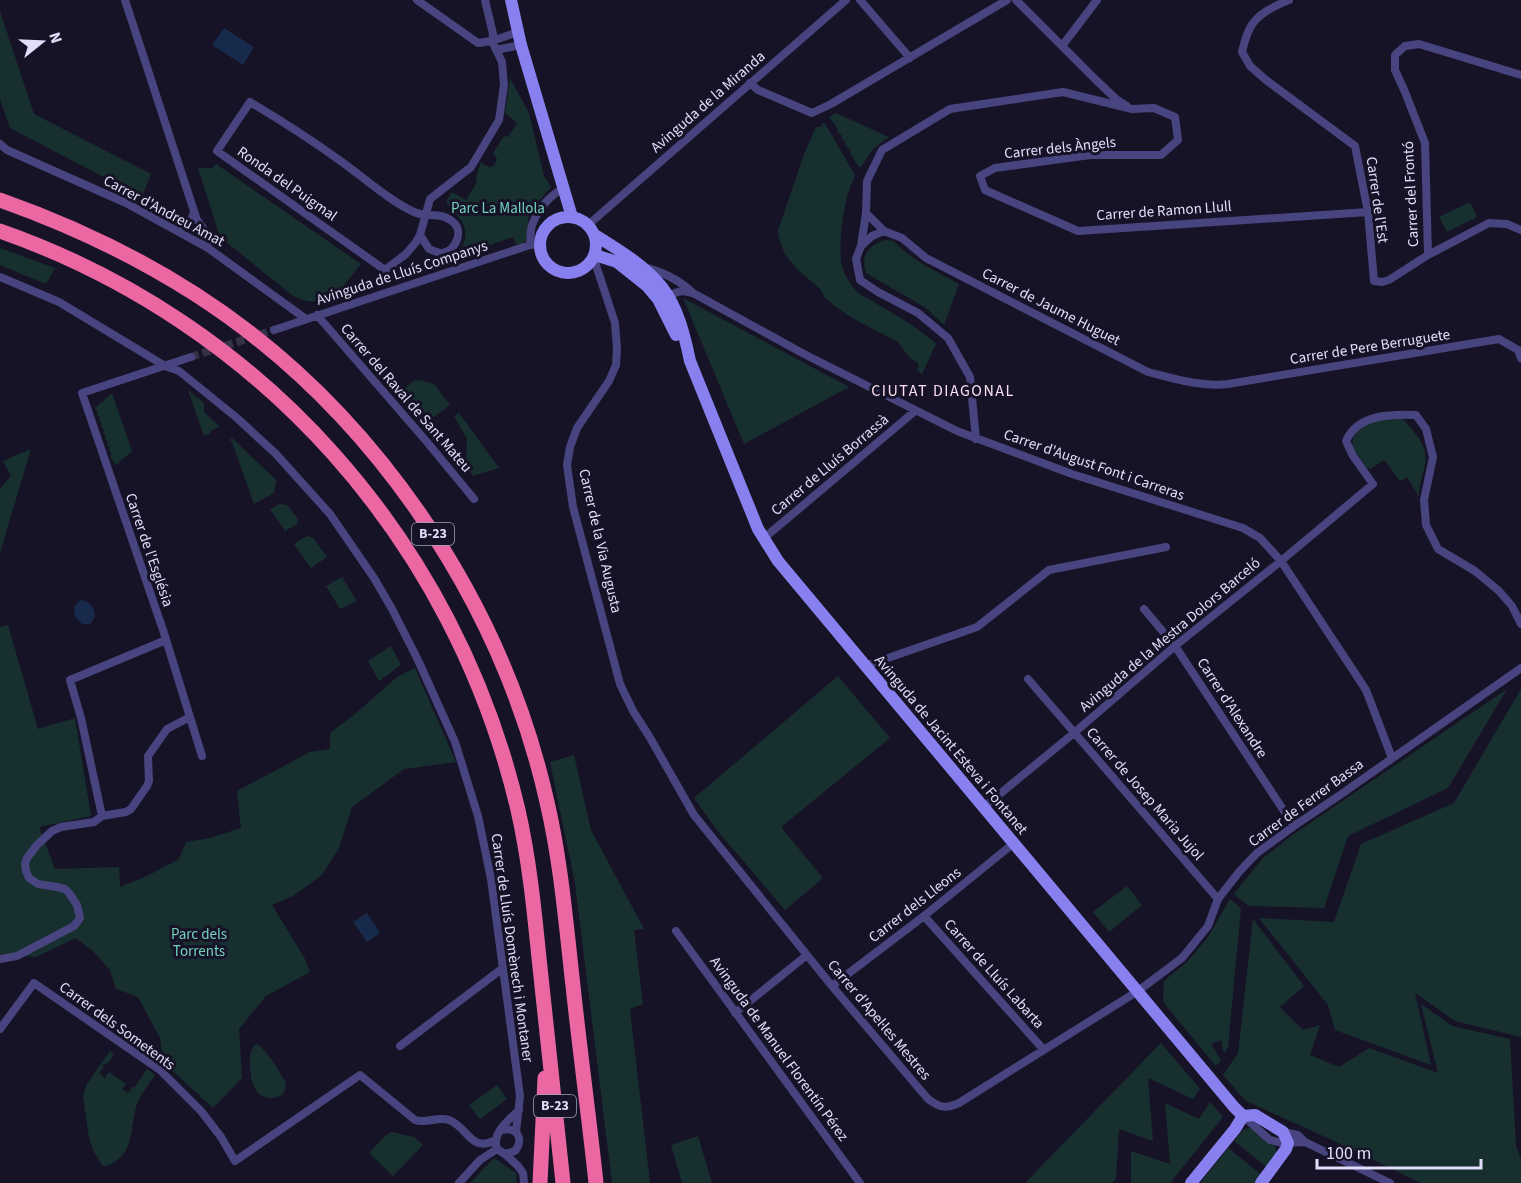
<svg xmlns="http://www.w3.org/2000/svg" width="1521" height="1183" font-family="'Source Sans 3',sans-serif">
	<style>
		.green { fill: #17302f }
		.water { fill: #182a4b }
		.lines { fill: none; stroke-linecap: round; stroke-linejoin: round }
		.street-tunnel { stroke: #353146; stroke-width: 8; stroke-dasharray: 8 4; stroke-linecap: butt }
		.street { stroke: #48447f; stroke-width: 8 }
		.secondary { stroke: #8780ee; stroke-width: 12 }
		.highway { stroke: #eb67a2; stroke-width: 15 }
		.labels { text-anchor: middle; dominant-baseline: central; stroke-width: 6; stroke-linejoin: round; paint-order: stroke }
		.shield { fill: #171326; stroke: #a4a0bb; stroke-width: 1.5 }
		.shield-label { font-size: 14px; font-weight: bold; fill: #e1ddfb }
		.street-label { font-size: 15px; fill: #e1ddfb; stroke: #171326 }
		.park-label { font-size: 15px; fill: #71d2bd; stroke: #171326 }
		.neighbourhood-label { font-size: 16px; letter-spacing: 1.5px; fill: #fbdff0; stroke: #171326 }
	</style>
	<rect width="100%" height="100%" fill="#171326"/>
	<path class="green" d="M0,11L34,114L151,174L142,197L10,128L0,99Z
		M510,78L529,113L544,176L551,187L529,213L526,242L516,245L513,237L464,254L462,247C472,227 458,217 446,202L452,192L466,200L477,182L476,177L481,162L483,164L489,167L494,166L497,159L493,153L504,136L508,137L517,123L505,113Z
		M836,113L889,137L874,148L860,168L854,160V158L850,153V150L845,145L846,143L841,138L842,136L837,131L838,129L829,117Z
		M824,122L855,175C854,179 851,183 850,188C843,204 838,249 842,266C845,277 853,290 863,296C888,311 915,324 936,344L922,374L917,370L919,364L908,356L898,342L854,319L836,307L825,298L821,290L797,269L785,254L780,242L778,231L804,154L816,127H821Z
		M216,164L361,264L333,299C316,302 308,304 292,295L220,237L198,168H213Z
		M1470,202L1477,217L1447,232L1439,217Z
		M885,240L893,241L904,251L924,265L959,284L944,325L926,308L866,273C860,254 869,246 885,240Z
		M0,248L55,268L46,284L0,265Z
		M683,298L849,387L744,444Z
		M420,380L434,384L450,405L428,421L403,390L413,381Z
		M188,390L204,403V412L220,427L210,431V434L204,436Z
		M112,393L132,451L116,465L110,456L112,454L109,450L110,448L107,444L108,442L105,438L106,436L103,432L104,430L101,426L102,424L99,420L100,418L97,414L98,412L95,408L102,401L103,402L105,401L104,400Z
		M459,413L499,468L473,476L466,465L467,439L454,416Z
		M1399,416C1403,419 1406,422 1409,426C1421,439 1429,451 1424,469C1422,478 1419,488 1419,497L1407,477L1400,481L1384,460L1370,469L1365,467L1352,446C1353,441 1353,436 1357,432C1366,421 1386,419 1399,416Z
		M232,438L276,480L274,493L254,504L232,442L230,440Z
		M31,449L0,553V489L11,476L3,461Z
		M280,504L287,505L298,519L297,524L285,531L270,509Z
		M307,536L313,538L327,557L311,568L294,544Z
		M342,577L357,601L340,609L326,586Z
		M8,625L38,729L75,718L91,816L39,827L55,869L119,867L120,887L149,875L179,859L186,842L210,838L241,828L237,791L310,752L330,749V733L355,714L397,677L415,668L456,762L404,769L352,807L339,848L322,875L293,896L272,905L305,959L310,972L266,996L239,1029L242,1078L213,1108L163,1062L160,1038L138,997L116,989L110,970L94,952L76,938L36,957L0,954V627Z
		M391,646L401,665L379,681L368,661Z
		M838,676L890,738L781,827L823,878L785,910L716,829L694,798Z
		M1507,689L1448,788L1348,836L1324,908L1249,906L1234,894L1262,859L1291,836Z
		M1521,689V1037L1455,1021L1415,993L1431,1065L1335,1030L1328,1005L1259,918L1334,922L1361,844L1454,803Z
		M574,755L591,830L644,929L634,930L643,1004L630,1009L650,1183H612L575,883L550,762Z
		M1127,886L1142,905L1109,932L1093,912Z
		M1230,899L1241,908L1228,1047L1224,1054L1221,1040L1211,1044L1221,1060L1216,1066L1163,1002L1164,981L1188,961L1208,937Z
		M1253,919L1304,986L1280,1007L1303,1030L1320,1025L1310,1055L1339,1067L1369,1048L1438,1073L1421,1004L1452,1026L1510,1039L1516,1146L1521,1159V1183H1421L1332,1140L1246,1101L1223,1075L1238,1053Z
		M1161,1043L1200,1089L1193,1099L1148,1078L1153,1141L1119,1129L1116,1179L1112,1183H1025Z
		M256,1044C266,1048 279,1071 285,1081C290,1099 265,1104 256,1090C251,1084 251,1074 250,1067C249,1058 250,1050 256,1044Z
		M110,1051L114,1054L108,1063L104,1064L102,1066L104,1067L99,1073L105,1078L109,1072L126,1084L122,1089L128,1093L133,1087H135L147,1069L155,1075C149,1084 141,1094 137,1104C129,1128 136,1156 106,1166L102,1165L94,1152L89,1138L83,1096L87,1084Z
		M497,1085L507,1099L480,1119L469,1105Z
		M1210,1102L1223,1117L1170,1183H1131V1151L1170,1164L1165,1103L1199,1119Z
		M1250,1128L1253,1129L1274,1145L1276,1148L1277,1154L1268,1168L1234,1141L1244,1129Z
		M392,1132L414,1137L423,1145L393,1176L369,1153L386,1135Z
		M698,1136L712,1183H682L671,1145Z
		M1228,1148L1263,1176L1258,1183H1200Z
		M494,1158L516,1173L517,1183H470Z"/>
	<path class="water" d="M224,28L254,47L243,65L212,45Z
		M80,600C90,601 95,607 95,617L90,624H82L75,617L74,607Z
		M367,913L380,933L367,942L353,922Z"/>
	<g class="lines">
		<path class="street-tunnel" d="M191,357L274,330"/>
		<path class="street" d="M125,0L194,211L197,220L203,228L208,248
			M417,0L478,43L492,41L493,34L485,0
			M860,0L910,58
			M1016,0L1096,80L1116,99L1127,106
			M1289,0C1275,6 1258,13 1250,28C1246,35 1244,44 1242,52L1250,66L1266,80L1355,146L1368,212L1374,281L1382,282L1389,280L1428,255L1489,223L1507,224L1521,230
			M1062,46L1097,0
			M496,50L521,45
			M750,83L758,90L812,113L831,104L1007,0
			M0,144L7,150L126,203L208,248L306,319
			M866,213L884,231L902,238L926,258L1148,372C1175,379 1200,387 1228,384L1499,339L1518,350L1521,358
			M588,225L846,0
			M179,231L191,222L194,211
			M420,235L429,249C432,250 438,253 442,253C456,251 464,231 453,222C440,211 427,218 414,212C390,201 364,178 342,162C313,141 282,121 250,102L217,151L385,270L406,254L416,242L420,235L430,199L471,167L499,120L504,85L502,62L492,41L518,32
			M530,245C531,239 530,231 532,225C538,209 550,195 564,188
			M861,246L872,236L884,231
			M1428,255L1425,143L1405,92L1395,70V55L1405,46L1419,44L1521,75
			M594,259L615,323L617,349L616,365L609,381L577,428L570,447L567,465L573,507L620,684L633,711L649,736L694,815L832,986L928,1099C940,1108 946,1109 959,1103L1138,991L1182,958L1208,926L1218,899L1239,872L1257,853L1294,826L1340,795L1521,668
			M643,267C661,271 679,280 693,293L804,354L957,431L1072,474L1243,528L1260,538L1281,561L1366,690L1392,758
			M0,277L59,302L165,366L179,371L184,375L237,418L276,454L330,514L374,578L392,609L417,658L455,742L478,816L491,879L520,1096L516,1132
			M671,301V295C679,290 683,291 692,293
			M317,315L427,442L474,499
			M274,330L530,245L540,244
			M191,357L82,393L164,633L202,756
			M976,439L970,377L948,338L918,313L878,292L860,280L856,259L861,246L866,213L867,181L882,150L950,109L1063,92L1132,109L1154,108L1175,117L1178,140L1161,155H1090L995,168L980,176L985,190L1078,231L1368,212
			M763,539L915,411
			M1144,609L1175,646L1294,826
			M865,666L977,627L1049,570L1166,547
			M1028,679L1218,899
			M984,807L1074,733L1175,646L1281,561L1373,484L1353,456L1346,441C1358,414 1391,414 1416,415L1426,429L1433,457L1424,500L1426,525L1438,549L1475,571L1499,591L1512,606L1521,624
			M102,816L81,718L70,680L166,640
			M924,916L1043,1049
			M676,931L860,1183
			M0,959L17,956L74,926L80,918L77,905L69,893L65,889L57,887L38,884L29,878L26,871L25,864L27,858L37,845L52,831L61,827L94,822L102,816L126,812L131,809L147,786L149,781L148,756L167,729L190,717
			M832,986L924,916L1014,843
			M735,1013L807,955
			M0,1029L34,983L160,1070L201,1111L221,1137L235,1161L360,1075L415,1120C426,1124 438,1116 449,1120C468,1127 470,1152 494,1141
			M400,1046L503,968
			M519,1110C509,1120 491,1133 497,1149L505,1154L518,1166L523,1173L524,1183
			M1243,1116L1270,1140L1282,1143L1305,1142
			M500,1131C516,1125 525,1138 515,1151L505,1154
			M1283,1132L1298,1135L1305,1142L1390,1183
			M459,1183L480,1160L497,1149"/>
		<path class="secondary" d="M511,0L521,45L572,217
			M540 245a28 28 0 1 1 56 0a28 28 0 1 1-56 0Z
			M595,235C619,250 644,265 662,287C678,307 685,337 690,361L758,529L778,561L1234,1107L1243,1116L1255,1115L1283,1132L1288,1143L1286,1149L1261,1183
			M595,255L617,262L647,286L658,299L676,335
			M1191,1183L1235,1129L1243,1116"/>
		<path class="highway" d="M0,200C68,224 134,255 195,294C371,407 501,598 547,802C561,862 566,924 573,986C580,1052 589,1117 596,1183
			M0,231C262,323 455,541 518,810C529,858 534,908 539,958C547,1033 555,1108 563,1183
			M540,1183L545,1078"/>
	</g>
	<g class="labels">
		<g class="shield">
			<rect x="412" y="523" width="42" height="22" rx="4.5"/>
			<rect x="534" y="1095" width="42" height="22" rx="4.5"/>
		</g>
		<g class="shield-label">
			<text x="433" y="534">B-23</text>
			<text x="555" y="1106">B-23</text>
		</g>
		<g class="street-label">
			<text transform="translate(708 102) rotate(-41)">Avinguda de la Miranda</text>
			<text transform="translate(1060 148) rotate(-6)">Carrer dels Àngels</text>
			<text transform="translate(287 184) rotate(35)">Ronda del Puigmal</text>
			<text transform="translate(1411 194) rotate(-93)">Carrer del Frontó</text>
			<text transform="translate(1377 200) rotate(82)">Carrer de l'Est</text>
			<text transform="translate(164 211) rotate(28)">Carrer d'Andreu Amat</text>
			<text transform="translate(1164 211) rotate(-4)">Carrer de Ramon Llull</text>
			<text transform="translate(402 273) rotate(-18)">Avinguda de Lluís Companys</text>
			<text transform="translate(1051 307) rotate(27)">Carrer de Jaume Huguet</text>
			<text transform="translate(1370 347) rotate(-9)">Carrer de Pere Berruguete</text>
			<text transform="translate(406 398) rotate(49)">Carrer del Raval de Sant Mateu</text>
			<text transform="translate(830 465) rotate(-40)">Carrer de Lluís Borrassà</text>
			<text transform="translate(1094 465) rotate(19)">Carrer d'August Font i Carreras</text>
			<text transform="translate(600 541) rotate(77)">Carrer de la Via Augusta</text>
			<text transform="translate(149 550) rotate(71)">Carrer de l'Església</text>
			<text transform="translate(1170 635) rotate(-40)">Avinguda de la Mestra Dolors Barceló</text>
			<text transform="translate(1232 708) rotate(57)">Carrer d'Alexandre</text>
			<text transform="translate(951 745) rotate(50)">Avinguda de Jacint Esteva i Fontanet</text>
			<text transform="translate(1145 794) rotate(49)">Carrer de Josep Maria Jujol</text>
			<text transform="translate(1306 803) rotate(-36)">Carrer de Ferrer Bassa</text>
			<text transform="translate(915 905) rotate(-38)">Carrer dels Lleons</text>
			<text transform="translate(512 948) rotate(82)">Carrer de Lluís Domènech i Montaner</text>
			<text transform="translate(994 974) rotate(48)">Carrer de Lluís Labarta</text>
			<text transform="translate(879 1020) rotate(50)">Carrer d'Apel·les Mestres</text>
			<text transform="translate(117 1026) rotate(36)">Carrer dels Sometents</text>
			<text transform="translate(779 1049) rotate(54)">Avinguda de Manuel Florentín Pérez</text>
		</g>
		<g class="park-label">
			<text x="498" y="208">Parc La Mallola</text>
			<text x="199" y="934">Parc dels<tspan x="199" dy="17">Torrents</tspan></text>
		</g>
		<g class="neighbourhood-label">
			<text x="943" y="391">CIUTAT DIAGONAL</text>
		</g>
	</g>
	<g transform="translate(42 42) rotate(72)" stroke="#171326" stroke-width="4.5" paint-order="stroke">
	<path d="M0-4.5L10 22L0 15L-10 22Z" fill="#e1ddfb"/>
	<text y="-9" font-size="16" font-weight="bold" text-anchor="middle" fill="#e1ddfb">N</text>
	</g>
	<path d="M1317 1159v9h164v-9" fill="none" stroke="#e1ddfb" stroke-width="3"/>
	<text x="1326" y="1159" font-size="18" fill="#e1ddfb" stroke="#171326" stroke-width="4.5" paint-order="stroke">100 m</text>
</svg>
